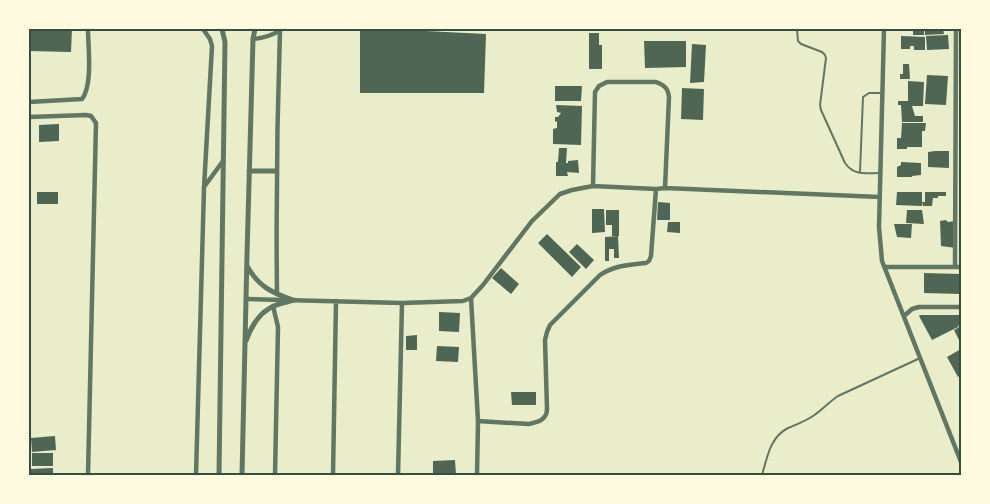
<svg xmlns="http://www.w3.org/2000/svg" width="990" height="504" font-family="'Space Grotesk',sans-serif">
	<style>
		.building { fill: #4f6655 }
		.lines { fill: none; stroke-linecap: round; stroke-linejoin: round }
		.service { stroke: #617663; stroke-width: 2 }
		.minor { stroke: #617663; stroke-width: 4.5 }
		.tertiary { stroke: #617663; stroke-width: 5 }
		.neatline { fill: none; stroke: #344e41; stroke-width: 2 }
	</style>
	<rect width="100%" height="100%" fill="#e9edc9"/>
	<path class="building" d="M29,29H72L71,52L29,51Z
		M360,29H386L486,34L484,93H360Z
		M913,29H924V35H913Z
		M928,29H943L944,34L925,35V31L928,30Z
		M589,33H599V45H602V69H589Z
		M948,35L949,49L927,50L926,36Z
		M901,36L925,37V50H914V46H910V49H901Z
		M644,41H686V67L645,68Z
		M692,44L706,45L704,82L690,83Z
		M903,64H909L910,79H900V74H903Z
		M927,75L948,76L946,105L925,104Z
		M908,81L924,82L923,106H912L915,116H923V122H902L901,105H898V101H908Z
		M29,84H30L31,100H29Z
		M555,86H582L581,101H555Z
		M682,88L704,89L703,120L681,119Z
		M556,105L582,106L581,145L553,144V129L557,128V121L555,122V117H558L561,113L557,112Z
		M902,123H926L925,131H922V147H907V149H897V138H901Z
		M59,124V141L39,142V125Z
		M559,148H567L566,163H568V161L578,160L579,173L567,172L568,176H556V162H558Z
		M935,151H949V168L928,167V152Z
		M901,162L921,163V175L912,176V177H897V167L901,165Z
		M37,192H58V204H37Z
		M897,192H922V206L896,205Z
		M925,192H946V196H938V198H933L932,206H923L922,202H925Z
		M658,202L670,203V220H657Z
		M592,209H604L605,232L592,233Z
		M606,210H619V236H612V225H606Z
		M907,210H922L924,224L906,223Z
		M946,220L948,222L955,221L956,248L941,246L940,221Z
		M668,222H680V233L667,232Z
		M894,224H912L911,238L897,237Z
		M547,234L581,267L572,277L538,243Z
		M618,236L619,258H614V249H609V261H605V237Z
		M577,244L594,260L586,269L569,252Z
		M501,268L519,284L511,294L492,278Z
		M924,273L961,274V294L924,293Z
		M439,312L460,313L459,332L439,331Z
		M920,315H960V322L958,327L932,340L919,316Z
		M961,326V344L954,330Z
		M417,335V350H406V336Z
		M437,346L459,347L458,362L436,361Z
		M961,349V375L958,377L947,357Z
		M511,392H536V405H512Z
		M55,436L56,450L32,452L31,438Z
		M32,453H53V466H32Z
		M455,460L456,475H433V461Z
		M53,468V475H31V469Z"/>
	<g class="lines">
		<path class="service" d="M797,29L798,41L801,44L822,52L825,55L826,58L820,105L821,110L845,163C854,176 866,173 879,173
			M860,172L863,97L869,93H883
			M762,475C767,458 770,437 788,428C797,424 804,422 813,416C822,410 829,402 838,396L918,359"/>
		<path class="minor" d="M884,29L879,227L882,261L961,462
			M253,39C264,38 272,36 282,29
			M29,102L82,99C93,85 88,47 88,29
			M29,117L86,115L91,116L96,123L88,475
			M593,186L595,92L599,86L607,82H656C664,85 668,88 669,97L665,188
			M204,187L223,161
			M955,266L956,29
			M885,267H961
			M277,294C276,206 277,118 280,30
			M471,298L478,421L477,475
			M246,299L402,303L463,301L471,298L483,285L532,221L560,194L572,190L593,186L656,189L665,188L880,197
			M273,306L278,327L275,475
			M904,316L912,309L919,307H961
			M478,421L529,424C538,422 547,420 547,409L545,340L547,332L550,325L600,275C615,265 629,265 646,263L649,261L651,256L656,189
			M196,475L204,188L212,46L210,39L203,29
			M333,475L336,301
			M398,475L402,303"/>
		<path class="tertiary" d="M249,171H276
			M247,266C258,286 272,293 293,300
			M246,341C251,327 259,312 274,306C280,303 288,302 294,300
			M219,475L225,42L222,29
			M242,475L247,255L253,39L255,29"/>
	</g>
	<rect width="990" height="504" fill="none" stroke="#fefae0" stroke-width="60"/>
	<rect x="30" y="30" width="930" height="444" class="neatline"/>
</svg>
